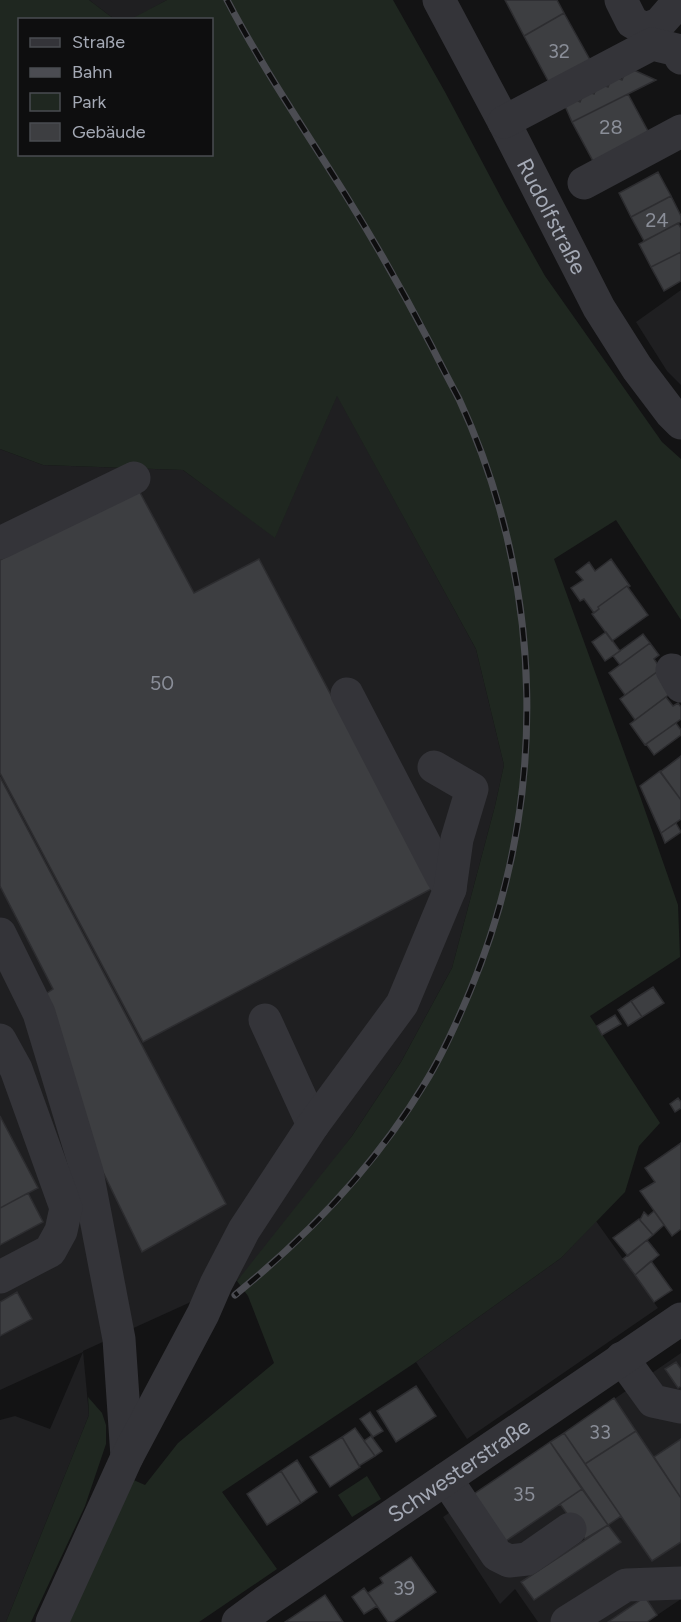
<svg xmlns="http://www.w3.org/2000/svg" width="681" height="1622" font-family="Figtree,sans-serif">
	<style>
		.built { fill: #1f1f21 }
		.green { fill: #1f2720 }
		.building { fill: #3d3e41; stroke: #2d2d30; stroke-width: 1.5 }
		.lines { fill: none; stroke-linecap: round; stroke-linejoin: round }
		.minor { stroke: #343439; stroke-width: 33 }
		.rail-casing { stroke: #4b4c52; stroke-width: 7 }
		.rail { stroke: #0e0e0f; stroke-width: 4.5; stroke-dasharray: 14; stroke-linecap: butt }
		.labels { text-anchor: middle; dominant-baseline: central; stroke-width: 4.5; stroke-linejoin: round; paint-order: stroke }
		.number-label { font-size: 20px; fill: #8a8e98 }
		.street-label { font-size: 22px; fill: #a4a9b5; stroke: #0e0e0f }
	</style>
	<rect width="100%" height="100%" fill="#131314"/>
	<path class="built" d="M89,0H167L131,20L114,19Z
		M681,290V385L667,371L636,322Z
		M337,395L476,649L504,765L495,806L452,968L401,1062L352,1136L277,1237L237,1281L83,1351L89,1415L6,1622H0V1420L15,1416L50,1429L83,1352L0,1390V449L43,465L183,470L275,537Z
		M596,1221L658,1308L467,1439L416,1362L561,1258Z
		M681,1353V1599L647,1622H538L515,1589L500,1604L443,1517Z"/>
	<path class="green" d="M0,0H89L114,19L20,20V154H212V20L131,19L167,0H393L445,92L504,203L545,276L662,442L681,459V620L616,520L554,559L640,796L678,905L680,957L590,1016L660,1123L639,1146L625,1192L561,1258L416,1362L222,1492L277,1569L199,1622H62L129,1478L145,1485L178,1443L274,1363L248,1296L237,1281L352,1136L401,1062L452,968L495,806L504,765L476,649L337,396L275,538L183,470L43,465L0,449Z
		M88,1397L102,1413L106,1425V1444L85,1506L31,1622H6L89,1415Z
		M367,1476L381,1499L352,1517L338,1495Z"/>
	<path class="building" d="M505,0H557L564,13L524,36Z
		M564,13L594,67L553,90L524,36Z
		M627,67L656,80L572,122L565,106L569,96L580,102L585,90L594,94L598,83L608,87L612,76L622,80Z
		M628,94L649,133L593,161L572,122Z
		M658,172L671,196L631,217L619,193Z
		M671,196L681,216V222L644,241L631,217Z
		M678,223L681,228V252L651,267L639,244Z
		M681,252V281L664,291L651,267Z
		M137,487L194,593L259,559L433,888L143,1042L0,773V560Z
		M611,559L630,586L628,587L627,586L598,607L599,609L594,613L584,599L580,601L571,588L583,580L576,572L589,562L595,571Z
		M627,586L648,615L612,641L592,614L599,609L598,607Z
		M606,632L620,651L605,661L592,642Z
		M643,634L650,643L620,665L613,656Z
		M650,643L659,655L654,659L661,669L625,695L609,673Z
		M661,669L671,693L635,720L620,699Z
		M666,697L673,706L678,703L681,707V719L645,745L630,724Z
		M676,723L681,730V735L654,755L646,744Z
		M681,756V800L660,772Z
		M660,771L681,800V819L661,833L640,786Z
		M0,777L226,1204L142,1252L103,1172L41,997L53,989L0,886Z
		M676,823L681,832L665,843L661,833Z
		M653,987L664,1003L642,1017L631,1001Z
		M631,1001L642,1017L628,1026L618,1010Z
		M615,1015L621,1024L602,1035L597,1026Z
		M678,1098L681,1102V1108L675,1112L670,1104Z
		M0,1116L38,1188L0,1208Z
		M681,1143V1229L672,1236L640,1191L655,1182L645,1168Z
		M28,1193L43,1222L0,1245V1208Z
		M654,1211L664,1225L653,1235L640,1220L644,1212L648,1216Z
		M639,1219L653,1235L628,1256L613,1238Z
		M647,1240L659,1255L635,1275L623,1259Z
		M651,1261L672,1290L654,1302L635,1275Z
		M17,1292L32,1319L0,1336V1302Z
		M676,1362L681,1369V1386L678,1388L665,1369Z
		M416,1386L436,1416L396,1442L377,1411Z
		M614,1398L636,1431L585,1464L564,1433Z
		M370,1412L383,1431L373,1437L360,1419Z
		M355,1428L375,1456L359,1466L342,1437Z
		M636,1431L681,1498V1542L652,1561L585,1464Z
		M564,1433L621,1516L608,1525L550,1442Z
		M371,1436L382,1451L375,1456L364,1441Z
		M342,1437L360,1467L330,1487L310,1457Z
		M681,1439V1498L654,1457Z
		M550,1442L582,1489L497,1547L465,1500Z
		M297,1460L317,1492L301,1503L281,1471Z
		M281,1471L301,1503L267,1525L247,1494Z
		M582,1489L608,1525L585,1539L560,1504Z
		M608,1525L621,1542L534,1600L521,1582Z
		M411,1557L436,1592L393,1622H388L368,1593L383,1583L380,1578Z
		M364,1588L377,1606L364,1614L352,1597Z
		M325,1595L343,1622H285Z
		M645,1597L657,1615L647,1622H608Z"/>
	<g class="lines">
		<g class="minor">
			<path id="s1" d="M439,0L504,122L599,308L637,368L671,413L681,423"/>
			<path d="M621,0L632,22L645,29L659,24L680,0"/>
			<path d="M504,122L652,44L677,50L681,58"/>
			<path d="M584,183L681,131"/>
			<path d="M0,543L134,478"/>
			<path d="M672,670L681,686"/>
			<path d="M347,694L441,875L450,889"/>
			<path d="M0,934L39,1013L87,1172L119,1339L127,1457"/>
			<path d="M265,1020L313,1125"/>
			<path d="M0,1040L16,1069L66,1208L61,1231L50,1251L0,1277"/>
			<path d="M622,1358L653,1401L681,1407"/>
			<path d="M446,1479L497,1555L509,1561L527,1559L570,1529"/>
			<path d="M52,1622L127,1457L203,1314L216,1284L244,1230L313,1125L402,1004L450,889L457,839L472,789L434,767"/>
			<path id="s2" d="M238,1622L265,1602L681,1319"/>
			<path d="M567,1622L626,1585L681,1583"/>
		</g>
		<defs>
			<path id="rail" d="M227,0C262,67 305,130 345,194C376,244 405,295 432,347C441,365 450,382 459,399C546,587 549,801 470,991C457,1022 443,1054 425,1083C375,1166 310,1234 235,1295"/>
		</defs>
		<use href="#rail" class="rail-casing"/>
		<use href="#rail" class="rail"/>
	</g>
	<g class="labels">
		<g class="number-label">
			<text x="559" y="51">32</text>
			<text x="611" y="127">28</text>
			<text x="657" y="220">24</text>
			<text x="162" y="683">50</text>
			<text x="600" y="1432">33</text>
			<text x="524" y="1494">35</text>
			<text x="404" y="1588">39</text>
		</g>
		<g class="street-label">
			<text stroke="none"><textPath href="#s1" startOffset="244">Rudolfstraße</textPath></text>
			<text stroke="none"><textPath href="#s2" startOffset="268">Schwesterstraße</textPath></text>
		</g>
	</g>
	<rect x="18" y="18" width="195" height="138" fill="#0e0e0f" stroke="#4a4c51" stroke-width="1.5"/>
	<rect x="30" y="38" width="30" height="9" fill="#343439" stroke="#4a4c51" stroke-width="1.5"/>
	<text x="72" y="48" font-size="18" fill="#a4a9b5">Straße</text>
	<rect x="30" y="68" width="30" height="9" fill="#4b4c52" stroke="#4a4c51" stroke-width="1.5"/>
	<text x="72" y="78" font-size="18" fill="#a4a9b5">Bahn</text>
	<rect x="30" y="93" width="30" height="18" fill="#1f2720" stroke="#4a4c51" stroke-width="1.5"/>
	<text x="72" y="108" font-size="18" fill="#a4a9b5">Park</text>
	<rect x="30" y="123" width="30" height="18" fill="#3d3e41" stroke="#4a4c51" stroke-width="1.5"/>
	<text x="72" y="138" font-size="18" fill="#a4a9b5">Gebäude</text>
</svg>
